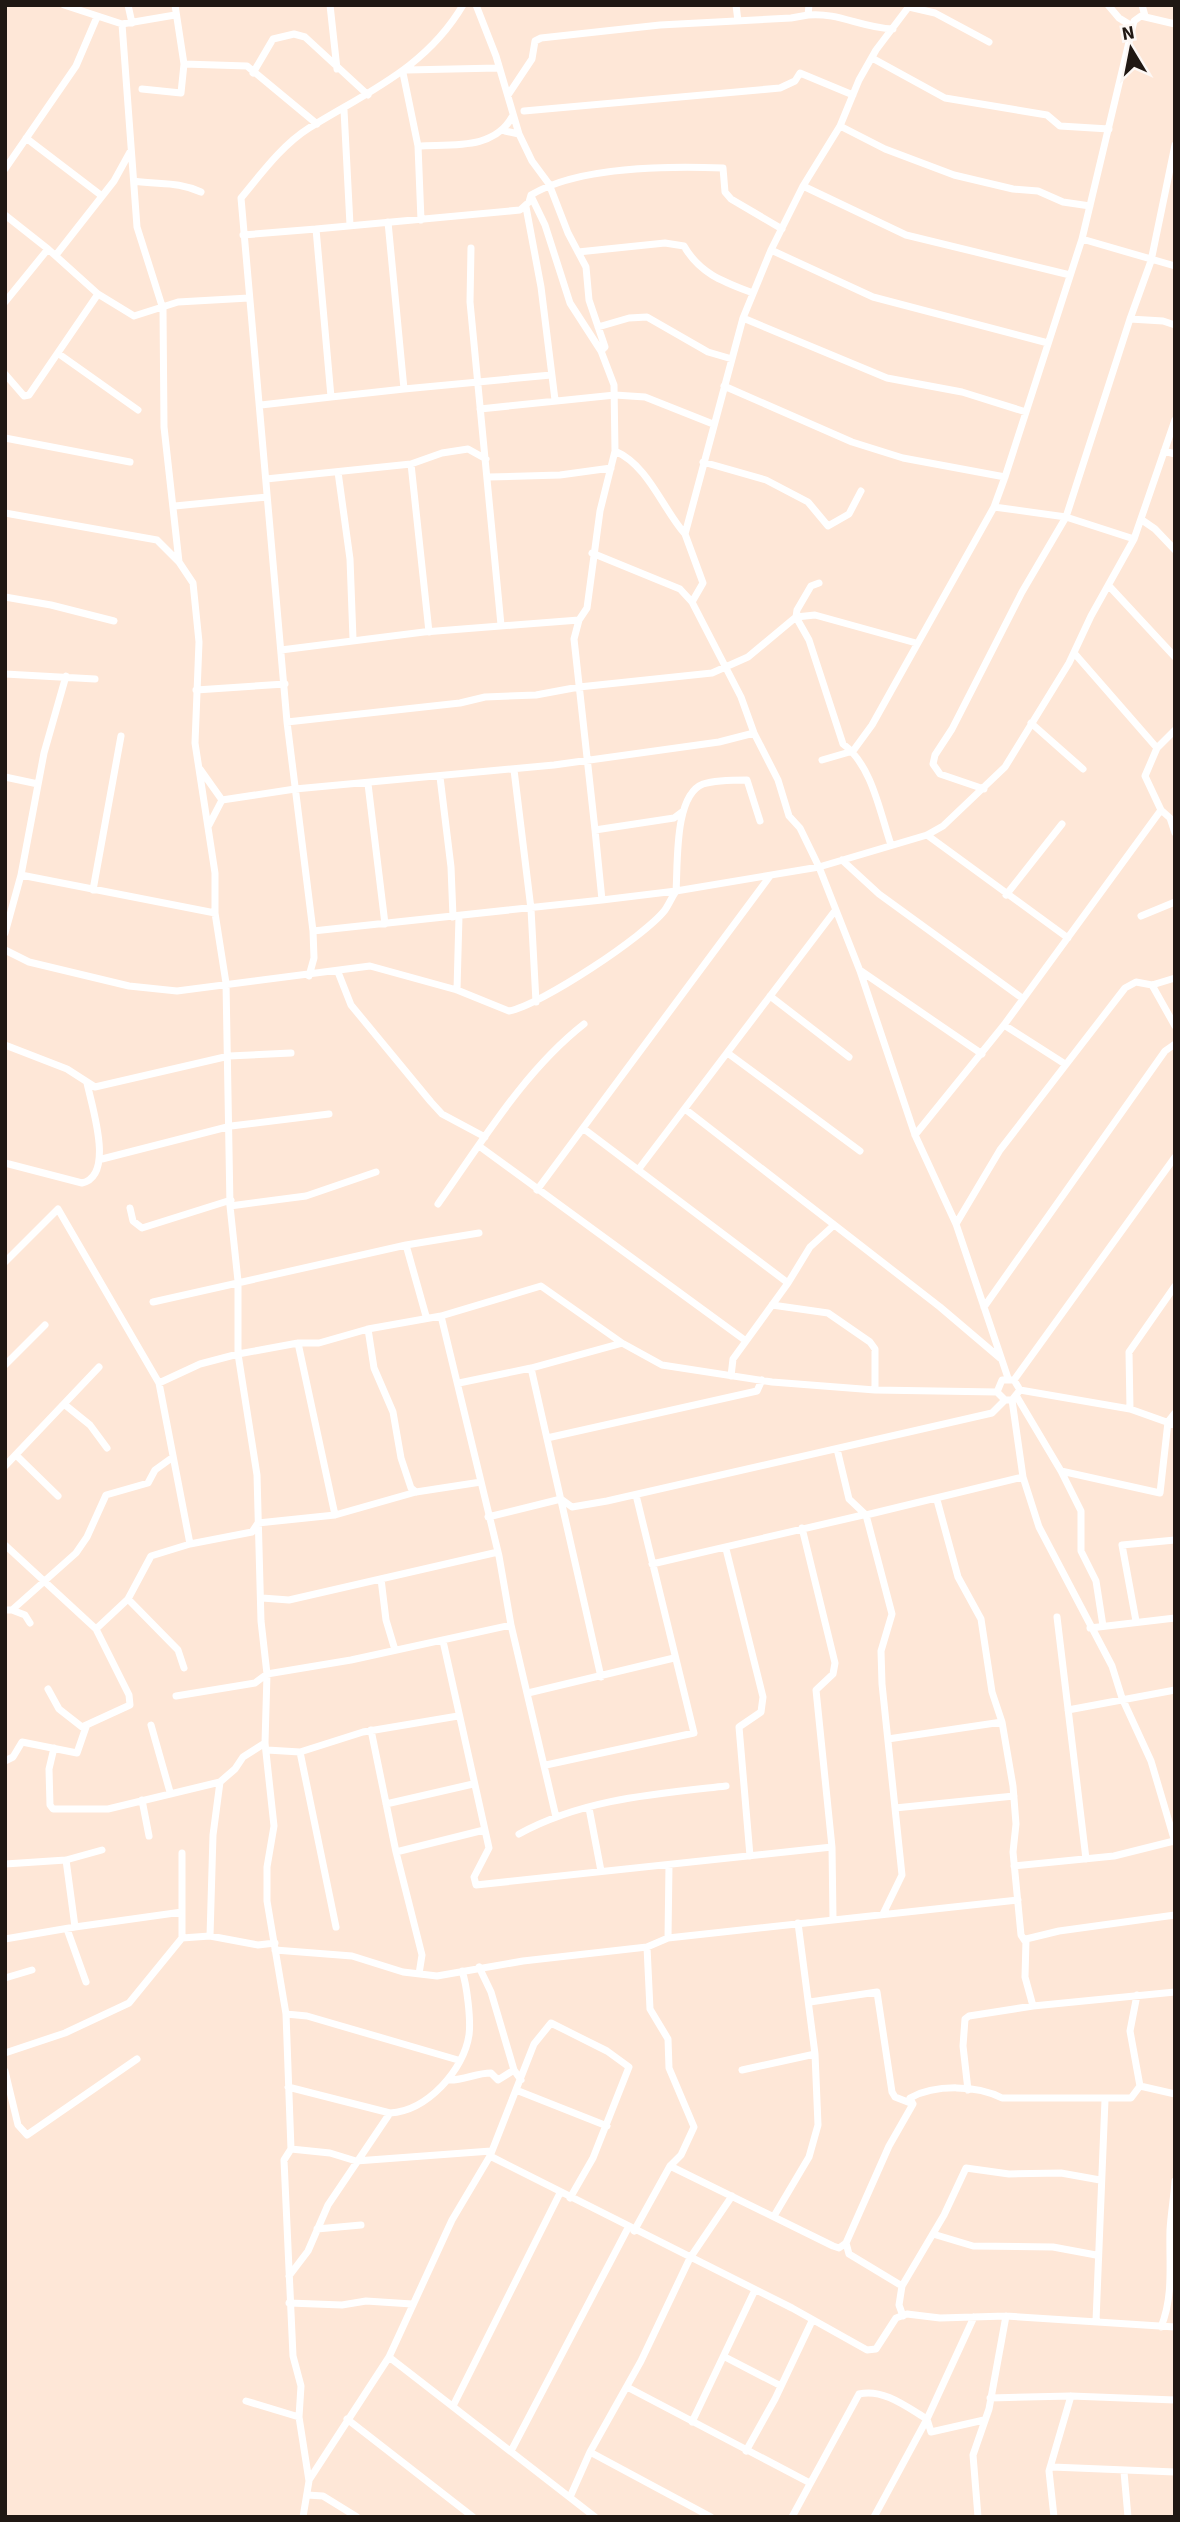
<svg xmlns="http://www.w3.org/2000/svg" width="1180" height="2522" font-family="'Source Sans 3',sans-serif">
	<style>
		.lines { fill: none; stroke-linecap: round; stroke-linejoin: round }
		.minor { stroke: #fff; stroke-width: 7 }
	</style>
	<rect width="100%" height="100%" fill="#fee7d7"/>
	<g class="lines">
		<path class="minor" d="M64,5L122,24L175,15
			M128,5L132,23
			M175,5L184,64
			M330,5L337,69
			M476,5L496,56L519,134
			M736,5L738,21
			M1108,5L1119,18L1132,26
			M1142,5L1145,16
			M909,7L935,13L989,42
			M808,15C838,12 862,28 893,29
			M122,24L137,227L163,309L164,427L179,562L193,583L199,642L195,743L215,873V913L226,983L230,1206L238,1281V1354L257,1475L261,1621L267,1674L265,1743L274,1826L267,1867V1901L286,2014L291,2149L284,2160L293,2356L301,2386L299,2417L309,2481L303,2517
			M872,58L945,98L1047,115L1060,126L1109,129
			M407,70L498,68
			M253,73L273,39L294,34L305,37L368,95
			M403,73L418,146C452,144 494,150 512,117
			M142,89L181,93L184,64L247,66L317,124
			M508,95L532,59L535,41L541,38L660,25L791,18L808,15L809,5
			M344,110L350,225
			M524,111L780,88L795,81L800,73L853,95
			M840,126L885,149L954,175L1013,189L1038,191L1063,202L1090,206
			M505,131L519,134L532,161L549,184L568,233L586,267L589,300L605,347L601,351
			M26,138L102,196
			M418,146L421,220
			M5,169L76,66L97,17
			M134,181C160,185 177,181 201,192
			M803,186L906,235L1070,275
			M531,196L545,225L570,303L601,351L614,385L615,451C649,466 662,508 685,534
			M526,207L541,287L555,400
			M5,215L48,249
			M388,222L404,389L551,375
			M316,229L520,210L529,202L531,195C579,166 667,166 723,168L725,192L731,199L782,229
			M243,235L316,229L331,397L404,389
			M1082,239L1175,266
			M471,248L470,302L501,625
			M771,250L873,297L1048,343
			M578,252L665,243L684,246C700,274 724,282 753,293
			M56,255L114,181L130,152
			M5,302L48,249L98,294
			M743,318L887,378L962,392L1026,412
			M1130,319L1151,261L1175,145
			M598,327L629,318L647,317L708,352L732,359
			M59,354L138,410
			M5,374L24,396L29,395L98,294L134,316L178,302L249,298
			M724,386L852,442L903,458L1005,477
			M261,405L331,397
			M480,409L615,395L645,397L713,424
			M5,438L130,462
			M615,451L600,511L587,608L579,620L574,639L595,830L674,818L682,812
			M1164,451L1175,454
			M703,462L766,480L808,502L828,526L849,514L861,491
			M411,464L429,632
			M338,472L350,559L353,639
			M489,477L560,475L611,468
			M266,479L411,464L442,453L468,449L486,459
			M175,506L267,497
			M994,507L1066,517L1134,539
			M5,513L157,540L179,562
			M1142,520L1155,529L1175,550
			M819,583L811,586L797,610L796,617L809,640L843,744C872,765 880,813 891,845
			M1110,587L1175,657
			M5,597L51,605L114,621
			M692,602L703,583L685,534L743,318L771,250L803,186L840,126L859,80L876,50L910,5
			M281,650L424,632L579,620
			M1075,654L1157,748
			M5,674L95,679
			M196,690L285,684
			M287,722L460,703L485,697L536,695L579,687L712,673L748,657L796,617L815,615L916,643
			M1031,723L1083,769
			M822,760L853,751L872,725L994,507L1005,477L1082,239L1134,21L1141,16L1175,24
			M200,769L222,800
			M514,770L531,909L536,1002
			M5,777L38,784
			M440,777L451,867L453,917
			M368,784L385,924
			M984,789L940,774L933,764L935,755L952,729L1022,592L1066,517L1130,319L1163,321L1175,325
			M222,800L295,789L554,765L719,742L754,733
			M1161,810L1145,776L1157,748L1175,730
			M208,827L222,800
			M595,830L602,900L676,891C678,864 674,795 703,784C716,780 734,780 747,780L760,821
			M927,835L1068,938
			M842,860L879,894L1022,998
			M21,875L215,913
			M93,890L121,736
			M1006,895L1062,824
			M1141,916L1175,902
			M313,931L602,900
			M5,933L21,875L44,753L66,676
			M5,950L29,962L129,986L177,991L370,966L457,990L509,1011C541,1005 645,936 665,910C669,904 672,897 676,891L819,867L800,828L789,816L778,780L754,733L741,697L692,602L680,589L592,553
			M861,971L982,1054
			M338,972L351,1005L431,1102L442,1114L485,1137
			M309,976L314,958L313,931L287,722L241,198C261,174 282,145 309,128C367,92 426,68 463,5
			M1152,985L1175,1026
			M457,990L459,916
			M770,996L849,1057
			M1004,1025L1065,1064
			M5,1045L67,1069L95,1087L229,1056L291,1053
			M729,1054L860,1151
			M685,1109L940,1307L1000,1358
			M584,1129L788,1283L733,1359L731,1376
			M915,1135L1004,1025L1161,810L1170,818L1175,833
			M479,1146L746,1341
			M102,1159L231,1126L329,1114
			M5,1163L82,1183C115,1176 92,1107 87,1083
			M638,1170L834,912
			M537,1190L770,876
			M438,1204C482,1142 524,1071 584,1024
			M230,1206L306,1196L376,1172
			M130,1208L133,1221L142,1228L231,1200
			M956,1224L915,1135L860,971L819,867L927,835L943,826L1005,767L1069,663L1091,616L1134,539L1175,420
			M406,1245L426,1316
			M5,1262L58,1209L159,1383L190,1544
			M788,1283L810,1247L833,1226
			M153,1302L406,1245L479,1233
			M772,1305L828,1313L870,1342L875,1349V1390
			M984,1307L1165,1051L1175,1044
			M441,1316L499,1556L511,1625
			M368,1329L374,1368L393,1412L401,1458L411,1488L416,1492
			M298,1343L335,1515
			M5,1365L45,1325
			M531,1368L601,1677
			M1008,1378L956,1224L1000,1150L1125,988L1136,982L1152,985L1175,978
			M1014,1380L1175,1157
			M159,1383L200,1364L238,1354L298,1343H319L368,1329L441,1316L541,1286L622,1343L662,1365L772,1382L875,1390L997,1392L1005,1400H1012L1020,1390L1014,1380H1002L997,1392
			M459,1383L531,1368L622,1343
			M1020,1390L1130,1409L1175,1425
			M1017,1397L1061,1471
			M1012,1400L1023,1477L1039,1527L1112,1666L1122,1698L1151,1761L1175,1842
			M64,1404L90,1425L107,1448
			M1130,1409L1129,1352L1175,1286
			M547,1438L757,1391L762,1380
			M837,1449L849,1499L866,1515L892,1614L881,1651L882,1684L902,1875L883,1914
			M16,1455L58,1496
			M5,1466L99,1367
			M937,1500L958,1577L981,1619L992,1692L1002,1722L1013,1786L1016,1824L1013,1852L1021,1935L1025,1941L1026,1939
			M866,1515L1023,1477
			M488,1517L561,1499L572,1507L607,1501L992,1413L1005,1400
			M802,1528L835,1663L833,1674L816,1690L832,1847L833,1918
			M5,1545L96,1629L128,1599L151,1556L190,1544L252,1532L258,1523L335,1515L416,1492L481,1482
			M726,1549L763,1697L761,1712L739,1727L750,1856
			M652,1564L863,1515
			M381,1579L386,1620L395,1650
			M262,1598L289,1600L498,1552
			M128,1599L178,1650L184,1668
			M5,1610H12L76,1553L87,1537L106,1495L148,1483L155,1470L173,1457
			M12,1610L25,1615L30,1623
			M1057,1617L1086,1859
			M1136,1621L1122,1545L1175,1540
			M1103,1626L1096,1581L1081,1551V1511L1061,1471L1160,1493L1168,1422L1175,1413
			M1090,1628L1175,1618
			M443,1641L489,1848L474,1877L476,1885L832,1847
			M48,1689L59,1709L82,1727L130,1705L129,1695L96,1629
			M528,1693L674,1658
			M176,1696L243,1685L255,1683L267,1674L351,1660L511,1625L556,1817
			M1068,1710L1175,1690
			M151,1725L170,1792
			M371,1730L396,1852L422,1955L419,1974
			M888,1739L1002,1722
			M54,1748L49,1769L50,1805L53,1809H108L220,1782L235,1769L243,1757L265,1743
			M267,1750L300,1752L363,1732L458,1716
			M300,1752L336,1927
			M5,1761L13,1757L22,1742L77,1753L86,1727
			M546,1765L694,1733L636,1495
			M142,1800L149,1836
			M386,1804L473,1784
			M589,1808L601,1871
			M895,1808L1014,1796
			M519,1834C583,1799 654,1794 726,1786
			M396,1852L484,1830
			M5,1864L66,1860L102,1850
			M1014,1866L1114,1856L1174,1841
			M75,1927L182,1912
			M67,1929L86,1982
			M210,1936L213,1835L220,1782
			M182,1938V1853
			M668,1938L669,1865
			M5,1939L75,1927L66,1860
			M1026,1939L1059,1931L1175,1915
			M1026,1940L1025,1977L1033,2006
			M275,1950L352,1956L403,1972L437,1976L523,1961L647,1947L668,1938L1018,1900
			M479,1967L491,1992L514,2070L521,2080
			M5,1978L32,1970
			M808,1999L810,2002L877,1992L892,2092L895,2097L913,2104
			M286,2014L307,2016L458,2060
			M5,2053L65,2033L129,2003L182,1938L210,1936L258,1945L275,1943
			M742,2070L815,2054
			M5,2071L18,2125L27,2135L137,2059
			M450,2080C465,2080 476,2073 491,2073L498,2080L514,2070
			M1140,2086L1175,2094
			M288,2087L390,2113C427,2111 464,2070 469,2035C471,2020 467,1985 462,1971
			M516,2090L607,2126
			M968,2090L963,2046L965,2019L969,2016L1033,2006L1175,1992
			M291,2149L330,2153L356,2161L491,2151
			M490,2156L792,2308L867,2350L876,2349L896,2318L907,2314L940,2318L1006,2316L1175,2327
			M670,2166L833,2246L839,2248L846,2243
			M774,2216L809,2157L818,2125L815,2054L798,1923
			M317,2229L361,2225
			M634,2231L670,2166L681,2155L694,2127L669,2068L668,2039L650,2009L647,1947
			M933,2234L973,2246L1053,2247L1096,2255
			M289,2276L308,2251L328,2205L390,2113
			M902,2286L849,2254L846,2243L889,2146L913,2104L910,2098C935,2084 978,2085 1002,2098H1131L1140,2086L1130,2031L1137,1995
			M289,2303L342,2305L366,2301L412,2304
			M903,2316L899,2305L902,2286L944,2215L966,2168L1009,2174L1061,2173L1100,2180
			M1096,2321L1105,2100
			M1161,2327C1174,2295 1169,2263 1170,2230C1171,2213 1174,2197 1175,2181
			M389,2357L595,2517
			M725,2357L781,2386
			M627,2387L810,2483
			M990,2398L1071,2396L1175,2400
			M246,2401L299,2417
			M453,2406L560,2193
			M347,2419L473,2517
			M692,2422L754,2292
			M511,2451L628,2228
			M746,2451L775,2399L812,2321
			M590,2452L711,2517
			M1052,2467L1175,2472
			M1124,2472L1128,2517
			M309,2480L389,2357L452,2220L490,2156L534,2044L551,2023L607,2051L629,2067L593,2158L570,2198
			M307,2495L323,2496L357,2517
			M570,2497L590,2452L641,2361L690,2258L732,2196
			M792,2517L859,2394C883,2388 907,2407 927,2419L931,2432L984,2420
			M874,2517L927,2419L974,2317
			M978,2517L973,2455L989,2409L1006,2316
			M1054,2517L1049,2471L1071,2396"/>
	</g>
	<rect width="1180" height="2522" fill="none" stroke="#201813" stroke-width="14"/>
	<g transform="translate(1131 49) rotate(350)" stroke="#fdf8f5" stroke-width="5" paint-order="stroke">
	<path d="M0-5L12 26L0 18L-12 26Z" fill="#201813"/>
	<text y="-10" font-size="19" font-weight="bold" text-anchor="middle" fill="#201813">N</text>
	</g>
</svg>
